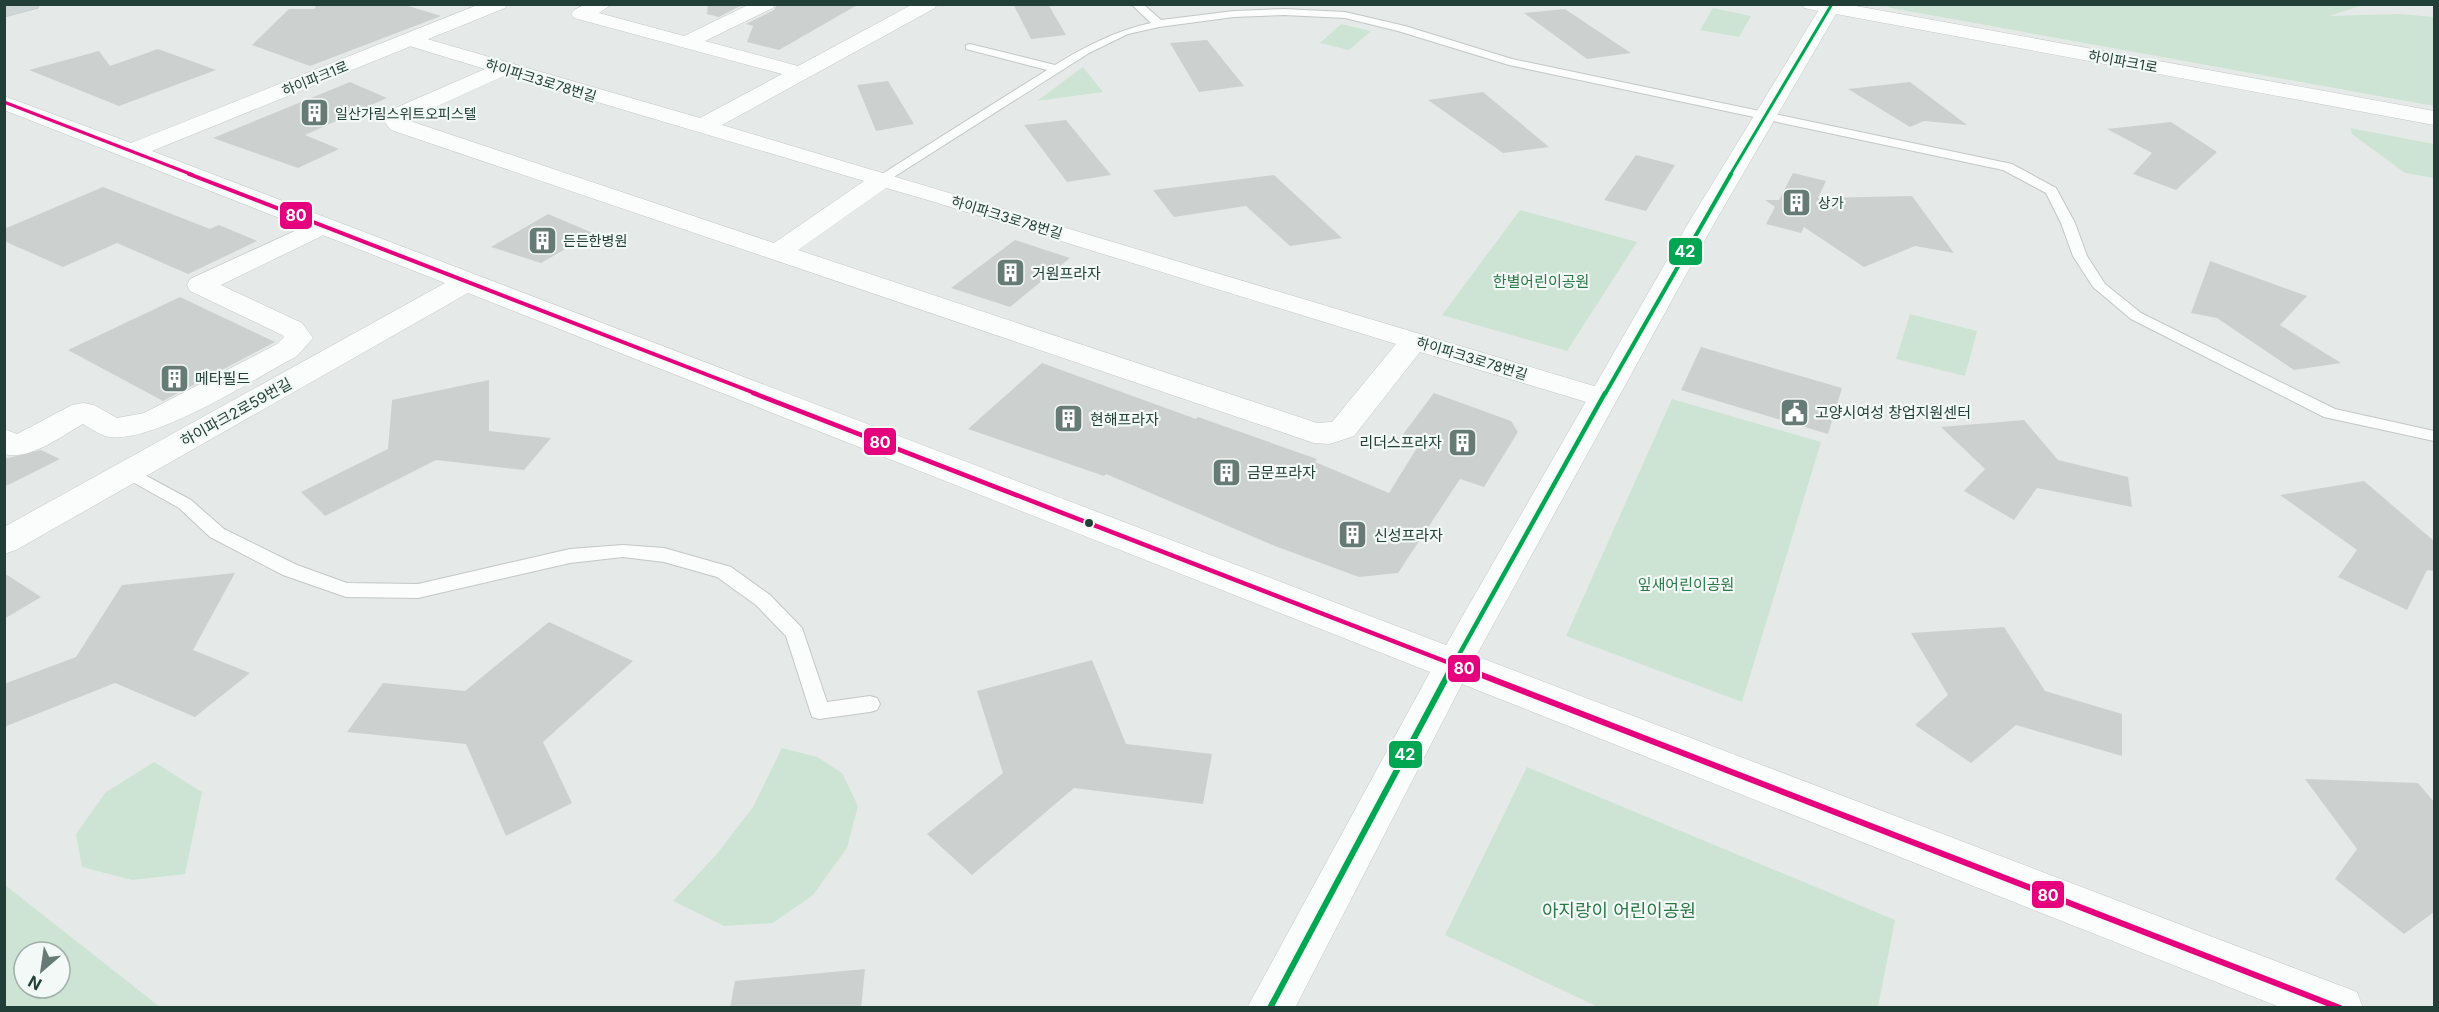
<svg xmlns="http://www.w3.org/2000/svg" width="2439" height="1012" font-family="Inter,'Noto Sans KR',sans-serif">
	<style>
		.green { fill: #cde4d4; fill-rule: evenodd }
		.building { fill: #ccd1cf }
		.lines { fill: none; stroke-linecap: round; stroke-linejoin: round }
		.service-casing { stroke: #c2c7c5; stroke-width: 2 }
		.minor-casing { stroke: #c2c7c5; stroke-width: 1 }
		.tertiary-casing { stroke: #c2c7c5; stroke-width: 1 }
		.primary-casing { stroke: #bcc6c4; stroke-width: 1 }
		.service { fill: #fbfcfc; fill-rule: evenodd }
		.minor { fill: #fbfcfc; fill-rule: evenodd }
		.tertiary { fill: #fbfcfc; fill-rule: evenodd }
		.primary { fill: #cdd6d4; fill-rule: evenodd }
		.bus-1-far3-casing { stroke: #f3f9f6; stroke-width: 6 }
		.bus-1-far2-casing { stroke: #f3f9f6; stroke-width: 8 }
		.bus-1-far1-casing { stroke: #f3f9f6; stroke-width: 9 }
		.bus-1-casing { stroke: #f3f9f6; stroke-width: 10 }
		.bus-2-far3-casing { stroke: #f3f9f6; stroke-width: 6 }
		.bus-2-far2-casing { stroke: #f3f9f6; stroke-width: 8 }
		.bus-2-far1-casing { stroke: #f3f9f6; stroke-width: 9 }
		.bus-2-casing { stroke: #f3f9f6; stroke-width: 10 }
		.bus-1-far3 { stroke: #e5007d; stroke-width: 3 }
		.bus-1-far2 { stroke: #e5007d; stroke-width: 4 }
		.bus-1-far1 { stroke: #e5007d; stroke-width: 4.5 }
		.bus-1 { stroke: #e5007d; stroke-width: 6 }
		.bus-2-far3 { stroke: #00a651; stroke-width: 3 }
		.bus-2-far2 { stroke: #00a651; stroke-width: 4 }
		.bus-2-far1 { stroke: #00a651; stroke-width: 4.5 }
		.bus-2 { stroke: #00a651; stroke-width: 6 }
		.bus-dot { fill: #213f37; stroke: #f3f9f6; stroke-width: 2 }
		.labels { text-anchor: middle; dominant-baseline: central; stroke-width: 4.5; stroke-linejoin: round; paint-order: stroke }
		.far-street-label { font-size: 14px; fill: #213f37; stroke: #f3f9f6 }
		.far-poi-label { font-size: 14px; fill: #213f37; stroke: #f3f9f6; text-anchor: start }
		.poi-label { font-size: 15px; fill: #213f37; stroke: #f3f9f6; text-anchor: start }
		.park-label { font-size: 15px; fill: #297847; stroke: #f3f9f6 }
		.street-label { font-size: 15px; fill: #213f37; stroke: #f3f9f6 }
		.near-park-label { font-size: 18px; fill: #297847; stroke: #f3f9f6 }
		.line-badge { stroke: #f3f9f6; stroke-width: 2 }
		.badge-label { font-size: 16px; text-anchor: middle; font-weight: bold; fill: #fff }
	</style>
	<rect width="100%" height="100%" fill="#e5eae8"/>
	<path class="green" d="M2363,5L2329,16L2399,14L2434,17V106L1891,8L1884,5Z
		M1713,8L1751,16L1739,37L1700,30Z
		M1341,24L1371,31L1349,50L1320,43Z
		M1083,67L1103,92L1037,101Z
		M2350,128L2434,144V178L2405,173L2352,134Z
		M1520,210L1637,242L1567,351L1442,315Z
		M1910,314L1977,331L1965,376L1896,359Z
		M1672,399L1821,442L1742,702L1566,636Z
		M782,748L817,757L842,773L858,806L847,848L813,895L773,923L724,926L673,901L716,855L753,807Z
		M154,762L202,792L185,874L132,880L82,867L76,834L106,792Z
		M1527,767L1895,920L1878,1007H1598L1445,935Z
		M5,885L160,1007H5ZM24,952H60V988H24Z"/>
	<path class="building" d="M316,4H402L441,16L310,66L252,45L289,9H315Z
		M708,4H744L719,17L707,14Z
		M777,4H859L779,50L747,42L753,26L746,24L774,10Z
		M1013,4H1048L1066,35L1031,39Z
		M1565,9L1631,53L1587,59L1524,13Z
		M1207,40L1244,86L1199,92L1170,43Z
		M158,49L216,70L119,106L29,70L99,51L110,66Z
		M888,81L914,124L876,131L857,85Z
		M350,82L387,98L305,135L339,149L298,168L213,138Z
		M1910,82L1967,125L1924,121L1910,127L1848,89Z
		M1483,92L1549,147L1503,153L1428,100Z
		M1066,120L1111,175L1067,182L1024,125Z
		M2171,122L2217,152L2176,190L2133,174L2152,153L2107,129Z
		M1636,155L1675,165L1646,211L1604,200Z
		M1793,173L1826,181L1818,198L1912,196L1954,253L1915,246L1864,267L1804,227L1801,233L1766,224L1775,207L1765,200H1779Z
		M1274,175L1342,238L1290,246L1246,206L1174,217L1153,190Z
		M103,187L210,229L219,225L257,241L188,274L117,243L63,267L4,241V229Z
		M548,214L593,233L541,263L491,247Z
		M1015,240L1070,258L1010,307L951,288Z
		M2210,261L2307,296L2280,325L2341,363L2294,370L2217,318L2191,313Z
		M180,297L275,342L163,401L68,350Z
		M1701,347L1842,388L1828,434L1681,390Z
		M1042,363L1196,419L1198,417L1317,459L1315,462L1389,493L1420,443L1401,437L1434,393L1511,421L1518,432L1484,487L1460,479L1398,573L1359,577L1275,546L1106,474L1104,476L968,429Z
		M489,380V431L551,438L524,470L436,460L325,516L301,492L388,449L392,400Z
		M2024,420L2058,460L2128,477L2132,507L2037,488L2014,520L1964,491L1985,469L1941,427Z
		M41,450L60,459L4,487V459Z
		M2364,481L2434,541V571L2427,570L2407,610L2338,577L2357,550L2280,495Z
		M4,573L41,597L4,619Z
		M235,573L193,650L250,673L195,717L115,683L4,727V684L76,657L122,585Z
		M549,622L633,661L543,742L572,803L506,836L466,744L347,732L383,683L465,691Z
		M2004,627L2045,691L2122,714V756L2016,725L1971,763L1915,725L1948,695L1911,633Z
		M1092,660L1126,744L1212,754L1203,804L1074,788L972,875L927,834L1003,773L977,691Z
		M2305,779L2418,783L2434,802V912L2404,934L2335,879L2357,849Z
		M865,969L861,1008H730L735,981Z"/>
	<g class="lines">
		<defs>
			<path id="service" d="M1131,4H1143L1161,20L1234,11L1284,9L1345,12L1405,26L1512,59L2012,164L2056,188L2075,223L2087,256L2105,284L2141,313L2335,409L2434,431V441L2324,417L2131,319L2093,287L2073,256L2061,223L2046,193L2003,170L1509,65L1398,31L1345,18L1284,15L1234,17L1159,27L1128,34L1089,53L886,182L881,183L874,179L1047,70L966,49V45L970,44L1055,65C1086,46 1115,31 1151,23Z
				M128,466L191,500L224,529L297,565L347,583L418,584L570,549L623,545L664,548L731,567L770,595L802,628L827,702L870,696L877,698L880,704L877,710L870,712L819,719L812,717L786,636L756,605L717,577L664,562L623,557L570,563L418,598L346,597L283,575L210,537L179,508L122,476L119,472L122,468Z"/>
			<path id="minor" d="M586,4H612L599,13L684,36L750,4H775L773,8L705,41L798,66L913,4H937L935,8L722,125L1614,392L1618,398L1614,404L1603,407L1420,352L1354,436L1330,444L1314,443L391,130L383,120L393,109L485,69L403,44L400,40L403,36L410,34L700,118L782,74L574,18L571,14L574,10ZM506,75L864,181L774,243L407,120ZM886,188L921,198L1396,344L1332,422L1317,423L798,250Z
				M323,218L332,221L336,226L332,231L221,285L302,323L313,338L297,356C254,379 158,441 112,437C102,437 92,429 83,424C61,436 30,461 4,454V429L17,434L72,405L83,403L94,405L117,418L144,413L277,344L284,337L282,335L190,291L187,285L190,279Z"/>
			<path id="tertiary" d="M480,4H507L505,8L152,151L1446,645L1689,222L1818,11L1804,8L1802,4H1845L2434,111V125L1836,14L1715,222L1476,656L2357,992L2363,1008H2282L1462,684L1295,1008H1247L1430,672L468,293L16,550L4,554V527L445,283L4,110V96L131,143Z"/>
			<path id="primary" d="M40,4L38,8L4,17V5Z"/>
		</defs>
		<use href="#service" class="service-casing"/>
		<use href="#minor" class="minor-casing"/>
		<use href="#tertiary" class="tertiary-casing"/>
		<use href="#primary" class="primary-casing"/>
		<use href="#service" class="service"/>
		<use href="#minor" class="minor"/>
		<use href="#tertiary" class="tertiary"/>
		<use href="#primary" class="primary"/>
		<defs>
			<path id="bus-1-far3" d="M4,102L193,175"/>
			<path id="bus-1-far2" d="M189,174L757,394"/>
			<path id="bus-1-far1" d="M753,393L1465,669"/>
			<path id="bus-1" d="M1461,667L2340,1008"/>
			<path id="bus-2-far3" d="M1730,175L1832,4"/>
			<path id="bus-2-far2" d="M1605,394L1731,174"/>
			<path id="bus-2-far1" d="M1451,669L1605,393"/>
			<path id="bus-2" d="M1270,1008L1452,667"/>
		</defs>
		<use href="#bus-1-far3" class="bus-1-far3-casing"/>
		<use href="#bus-1-far2" class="bus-1-far2-casing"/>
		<use href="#bus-1-far1" class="bus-1-far1-casing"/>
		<use href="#bus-1" class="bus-1-casing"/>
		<use href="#bus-2-far3" class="bus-2-far3-casing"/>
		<use href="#bus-2-far2" class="bus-2-far2-casing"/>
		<use href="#bus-2-far1" class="bus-2-far1-casing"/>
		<use href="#bus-2" class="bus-2-casing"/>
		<use href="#bus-1-far3" class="bus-1-far3"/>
		<use href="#bus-1-far2" class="bus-1-far2"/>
		<use href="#bus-1-far1" class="bus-1-far1"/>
		<use href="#bus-1" class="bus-1"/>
		<use href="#bus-2-far3" class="bus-2-far3"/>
		<use href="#bus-2-far2" class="bus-2-far2"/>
		<use href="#bus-2-far1" class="bus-2-far1"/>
		<use href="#bus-2" class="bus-2"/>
	</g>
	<defs>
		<symbol id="building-square" viewBox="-11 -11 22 22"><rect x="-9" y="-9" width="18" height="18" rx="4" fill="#667b75" stroke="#f3f9f6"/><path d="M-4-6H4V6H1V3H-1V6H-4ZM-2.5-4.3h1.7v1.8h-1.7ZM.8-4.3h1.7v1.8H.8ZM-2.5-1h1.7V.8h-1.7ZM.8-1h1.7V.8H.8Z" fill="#fff"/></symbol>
		<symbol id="civic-square" viewBox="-11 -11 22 22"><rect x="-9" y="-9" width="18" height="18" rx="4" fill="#667b75" stroke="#f3f9f6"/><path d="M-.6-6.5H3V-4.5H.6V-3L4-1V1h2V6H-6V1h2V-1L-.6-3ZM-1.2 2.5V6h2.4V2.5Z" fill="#fff"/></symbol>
	</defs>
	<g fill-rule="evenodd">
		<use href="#building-square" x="298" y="96" width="33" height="33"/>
		<use href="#building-square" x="1780" y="186" width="33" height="33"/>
		<use href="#building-square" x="526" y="224" width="33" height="33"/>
		<use href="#building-square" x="994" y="256" width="33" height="33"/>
		<use href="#building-square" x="158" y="362" width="33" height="33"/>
		<use href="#civic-square" x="1778" y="396" width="33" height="33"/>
		<use href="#building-square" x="1052" y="402" width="33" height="33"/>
		<use href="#building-square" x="1446" y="426" width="33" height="33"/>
		<use href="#building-square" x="1210" y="456" width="33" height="33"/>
		<use href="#building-square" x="1336" y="518" width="33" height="33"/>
	</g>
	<circle class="bus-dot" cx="1089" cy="523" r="5"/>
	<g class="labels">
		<g class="far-street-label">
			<text transform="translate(2123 61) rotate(10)">하이파크1로</text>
			<text transform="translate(315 78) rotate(-22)">하이파크1로</text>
			<text transform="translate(541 80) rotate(17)">하이파크3로78번길</text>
			<text transform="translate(1007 217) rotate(17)">하이파크3로78번길</text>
			<text transform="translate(1472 358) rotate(17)">하이파크3로78번길</text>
		</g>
		<g class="far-poi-label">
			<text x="335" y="113">일산가림스위트오피스텔</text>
			<text x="1818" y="202">상가</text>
			<text x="563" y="240">든든한병원</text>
		</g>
		<g class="poi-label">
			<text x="1032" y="273">거원프라자</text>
			<text x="195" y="378">메타필드</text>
			<text x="1815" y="412">고양시여성 창업지원센터</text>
			<text x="1090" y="419">현해프라자</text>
			<text x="1442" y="442" text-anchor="end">리더스프라자</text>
			<text x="1247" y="472">금문프라자</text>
			<text x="1374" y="535">신성프라자</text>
		</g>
		<g class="park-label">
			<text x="1541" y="281">한별어린이공원</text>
			<text x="1686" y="584">잎새어린이공원</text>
		</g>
		<g class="street-label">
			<text transform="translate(236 412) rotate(-29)">하이파크2로59번길</text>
		</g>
		<g class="near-park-label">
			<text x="1619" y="910">아지랑이 어린이공원</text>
		</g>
	</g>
	<g class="line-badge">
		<rect x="279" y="201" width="34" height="29" rx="6" fill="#e5007d"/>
		<rect x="1668" y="237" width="35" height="29" rx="6" fill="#00a651"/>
		<rect x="863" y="427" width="34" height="29" rx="6" fill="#e5007d"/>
		<rect x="1447" y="654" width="34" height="29" rx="6" fill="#e5007d"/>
		<rect x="1388" y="740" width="35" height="29" rx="6" fill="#00a651"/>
		<rect x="2031" y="880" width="34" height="29" rx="6" fill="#e5007d"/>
	</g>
	<g class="badge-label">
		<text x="296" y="221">80</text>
		<text x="1685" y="257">42</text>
		<text x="880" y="448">80</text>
		<text x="1464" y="674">80</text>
		<text x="1405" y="760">42</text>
		<text x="2048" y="901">80</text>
	</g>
	<rect width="2439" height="1012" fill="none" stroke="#213f37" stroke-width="12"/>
	<g transform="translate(42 970) rotate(209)"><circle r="28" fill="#f3f9f6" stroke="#9fafaa" stroke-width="1.5"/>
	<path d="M0-4.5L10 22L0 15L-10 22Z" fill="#667b75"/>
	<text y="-9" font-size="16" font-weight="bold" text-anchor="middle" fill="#213f37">N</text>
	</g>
</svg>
